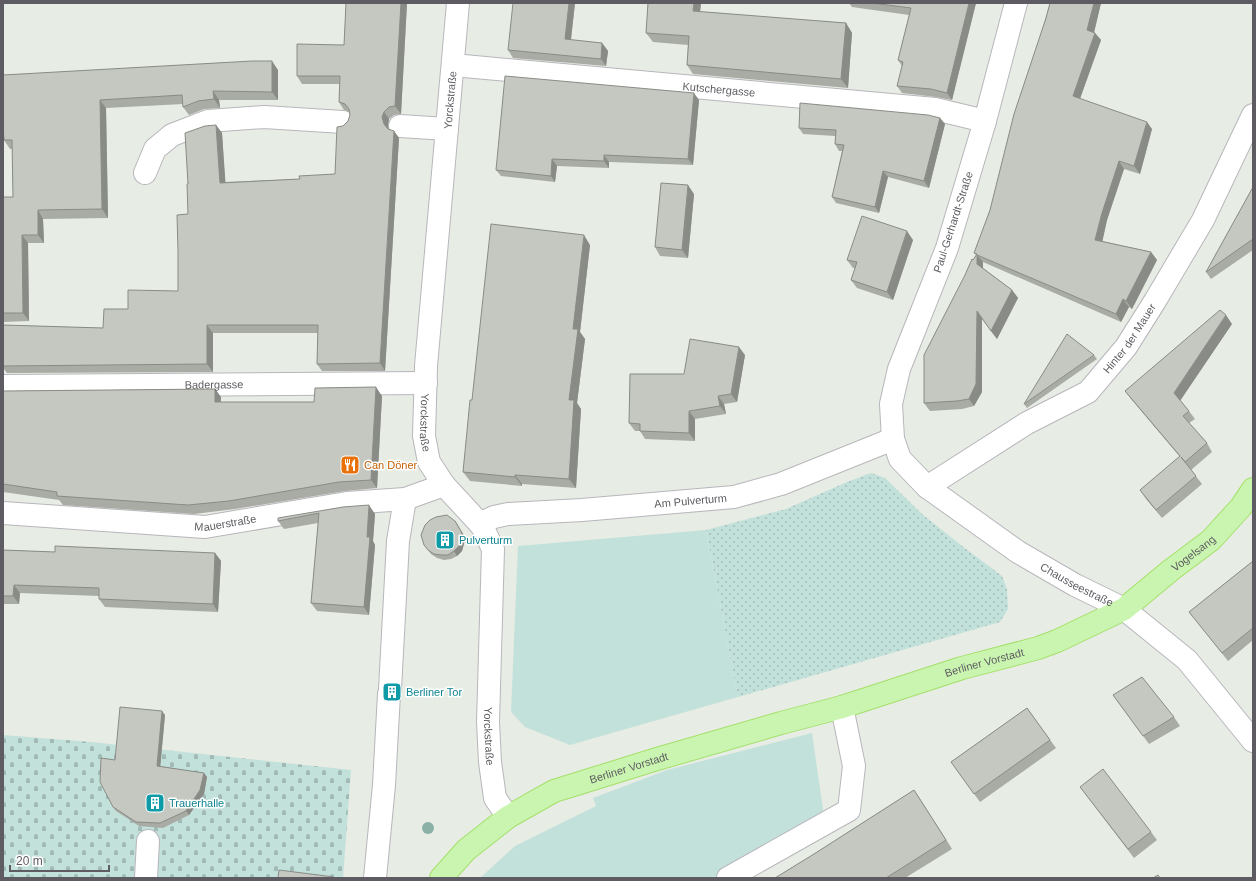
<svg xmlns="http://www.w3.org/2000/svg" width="1256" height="881" font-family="Arial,sans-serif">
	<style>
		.green { fill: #c3e1db }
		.cemetery { fill: url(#cemetery-stones) }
		.park { fill: url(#park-dots) }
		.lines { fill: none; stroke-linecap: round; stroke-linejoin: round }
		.minor-casing { stroke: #b8b6bc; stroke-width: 24 }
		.major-casing { stroke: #a4e069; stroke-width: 24 }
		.minor { stroke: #fff; stroke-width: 22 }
		.major { stroke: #caf5b0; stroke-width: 22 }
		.tree { fill: #8bb0a6 }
		.wall { fill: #a9aca5 }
		.shaded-wall { fill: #898c86 }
		.building { fill: #c4c8c0; stroke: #898c86 }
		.labels { text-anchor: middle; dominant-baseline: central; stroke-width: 3; stroke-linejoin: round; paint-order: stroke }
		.street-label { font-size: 11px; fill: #5e5c62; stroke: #fff }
		.food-label { font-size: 11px; fill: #c56008; stroke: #fff; text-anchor: start }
		.culture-label { font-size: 11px; fill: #0d838f; stroke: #fff; text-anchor: start }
	</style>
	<defs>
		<pattern id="cemetery-stones" width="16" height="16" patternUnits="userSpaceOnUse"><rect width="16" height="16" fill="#c3e1db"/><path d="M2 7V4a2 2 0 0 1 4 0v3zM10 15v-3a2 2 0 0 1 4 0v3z" fill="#a2bab5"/></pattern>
		<pattern id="park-dots" width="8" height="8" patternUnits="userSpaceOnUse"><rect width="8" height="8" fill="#c3e1db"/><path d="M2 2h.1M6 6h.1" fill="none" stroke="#a2bab5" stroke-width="1.8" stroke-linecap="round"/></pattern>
	</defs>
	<rect width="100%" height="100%" fill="#e7ece4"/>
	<path class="green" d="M706,530L738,697L570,745L525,727L511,712L518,546Z
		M812,733L824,816L713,878H480L515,846L596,806L593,798L667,770Z"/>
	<path class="cemetery" d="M3,735L91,742L351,770L343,878H3Z"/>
	<path class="park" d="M871,473L885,478L922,514L962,546L1002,576L1007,589L1008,609L1000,622L738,697L706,530L786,509L847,482Z"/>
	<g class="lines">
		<defs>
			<g id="minor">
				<path id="s1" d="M458,3L426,366L424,436L429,462L444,485L482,526L493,549L488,722L490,762L495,798L508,817"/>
				<path id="s2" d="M1016,3L985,121L947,248L899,369L891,404L893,439L900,459L927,487L1018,552L1075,585L1124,609L1187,660L1253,741"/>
				<path id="s3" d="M453,65L935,109L985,121"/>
				<path d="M400,126L447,129"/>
				<path d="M145,173L155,149L172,135L208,121L264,117L343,122"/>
				<path id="s4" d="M3,386L426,383"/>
				<path id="s5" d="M927,487L1027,423L1088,392L1126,347L1155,301L1203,220L1253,115"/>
				<path id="s6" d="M3,513L205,527L347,503L405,499L444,485"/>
				<path id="s7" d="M480,524L494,517L508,514L582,510L734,497L781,484L893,439"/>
				<path d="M390,689L398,541L405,499"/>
				<path d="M146,878L148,841"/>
				<path d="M375,878L384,785L389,694"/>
				<path d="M728,878L849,810L854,766L842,707"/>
			</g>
			<g id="major">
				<path id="s8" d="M441,878L466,850L508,817L554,791L657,759L781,723L842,707L962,668L1038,648L1057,641L1124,609L1171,570L1211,540L1241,507L1253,489"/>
			</g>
		</defs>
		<use href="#minor" class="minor-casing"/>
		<use href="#major" class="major-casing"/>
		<use href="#minor" class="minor"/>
		<use href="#major" class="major"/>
	</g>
	<circle class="tree" cx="428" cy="828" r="6"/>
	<path class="wall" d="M346,3H407L401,114L394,115L389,119L388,125V129L394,131L399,138L385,371H322L317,364L318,333H213V372L7,373L3,368V325L103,328L128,309L178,291L188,214V184L216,125L222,133L225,182L300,179L335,174L343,126L348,121L350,115L349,112L344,110L339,102L340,84H302L297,76L344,45Z
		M575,3L571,40L602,43L608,51L606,66L513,58L508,50Z
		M648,3H701L700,12L846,23L852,33L848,88L693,74L687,65L688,45L653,42L646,33Z
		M849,3H976L952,100L936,97L902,93L897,86L902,66L898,60L909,15L852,7Z
		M1050,3H1101L1094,32L1101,40L1080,99L1152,129L1140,174L1124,169L1107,220L1102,241L1151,252L1157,260L1132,309L1129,307L1121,322L983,262V268L1012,290L1018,298L997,339L982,319V392L974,406L962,409L930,411L924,403L973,260L976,255L974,253L990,210Z
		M278,70V100H219L220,108L204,109L189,115L183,107V104L106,108L108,218L43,219L44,243H28L29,321L3,322V197H13L12,149H10L4,140V135H3V75Z
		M699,100L693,165L609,162V168L557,166L555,182L501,176L496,170Z
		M940,118L945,124L929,188L888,177L879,213L836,203L832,197L842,151H839L835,144V136L803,134L799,128Z
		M1253,187V250L1211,279L1206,272Z
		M694,194L688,258L660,256L655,247Z
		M913,240L893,300L857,288L851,280L855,268H853L847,260Z
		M590,245L580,332L585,339L577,403L581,409L576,488L522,484V486L470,481L463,472L472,400Z
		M1232,324L1180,400L1189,411L1195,419L1189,423L1207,443L1212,452L1191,470L1202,484L1162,518L1146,499L1140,490L1180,457L1131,399L1125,391Z
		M745,355L737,402L724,404L726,414L695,419V441L645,439L640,431H635L629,423L684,374Z
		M1094,355L1097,359L1027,408L1024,404Z
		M215,389L221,397V402H314L382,396L377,488L345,491L235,509L194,514L63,505L59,500L3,492V391Z
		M343,507L375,514L373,541L375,545L369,615L317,611L311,603L318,523L284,529L278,521Z
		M455,521L465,537L464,544L462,551L457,556L451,559L444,560L437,558L431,554L424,545Z
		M3,550L55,552L215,553L221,561L218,612L105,607L99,599V596L20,593L19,604H3Z
		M1253,561V640L1228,661L1195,619L1189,612Z
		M1113,695L1174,717L1180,726L1149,744Z
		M1027,708L1056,748L980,802L951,762Z
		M165,715L160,766L204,773L207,777L204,794L189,815L163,828L139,826L116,811L113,807L115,760Z
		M1080,787L1151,832L1157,840L1134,858Z
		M914,790L952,849L905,878H775L814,854Z"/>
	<path class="shaded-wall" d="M401,3H407L401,114L395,106Z
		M569,3H575L570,47L565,39Z
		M694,3H701L699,21L693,11Z
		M969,3H976L952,100L947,93Z
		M1094,3H1101L1093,37L1087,30Z
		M846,23L852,33L848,88L841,79Z
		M1095,33L1101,40L1078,104L1073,96Z
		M602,43L608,51L606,66L601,59Z
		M272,61L278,70V100L272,92Z
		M213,91L219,100L220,108L214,99Z
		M694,93L699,100L693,165L688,159Z
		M100,100L106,108L108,218L102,209Z
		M384,112L389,119L388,125L389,132L384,124L382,117Z
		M940,118L945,124L929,188L924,181Z
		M1147,122L1152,129L1140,174L1134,166Z
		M216,125L222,133L226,190L220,183Z
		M394,131L399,138L385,371L380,363Z
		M604,155L609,162V168L604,161Z
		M552,159L557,166L555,182L551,176Z
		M1119,161L1124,169L1107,220L1101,248L1095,240L1102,213Z
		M883,171L888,177L879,213L875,207Z
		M688,185L694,194L688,258L682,250Z
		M38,210L43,219L44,243L38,235Z
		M907,231L913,240L893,300L887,292Z
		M22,235L28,243L29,321L23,313Z
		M584,235L590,245L580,332L585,339L577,403L581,409L576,488L569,479V400L573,329Z
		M1151,252L1157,260L1132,309L1126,301Z
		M977,255L983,262V271L977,264Z
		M1012,290L1018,298L997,339L991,331Z
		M1123,299L1129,307L1121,322L1116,314Z
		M977,311L982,319V392L974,406L969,399Z
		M1226,315L1232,324L1180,401L1174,393Z
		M207,325L213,333V372L207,364Z
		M739,347L745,355L737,402L731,394Z
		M376,387L382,396L377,488L371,480Z
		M215,389L221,397L220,410L215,402Z
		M718,396L724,404L726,414L720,406Z
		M689,411L695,419V441L689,433Z
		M515,475L522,484V486L515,477Z
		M369,505L375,514L373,541L375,545L369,615L364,607L367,537Z
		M455,521L465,537L464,544L462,551L457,556L454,551Z
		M215,553L221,561L218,612L213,604Z
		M14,585L20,593L19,604L13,596Z
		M162,711L165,715L160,770L157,766Z
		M204,773L207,777L204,794L189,815L186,811Z
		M914,790L920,799L952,849L946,840Z"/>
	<path class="building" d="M346,3H401L395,106L389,107L384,112L382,117L384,124L388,129L394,131L380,363L317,364L318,325H207V364L3,366V325L103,328L104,309H128V290L178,291V251L177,215L188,214L187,184H188L185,133L205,126L216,125L220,183L300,179L299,176L335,174L337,127L343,126L348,121L350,115L349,109L345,104L339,102L340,76H297V44L344,45Z
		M513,3H569L565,39L602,43L601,59L508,50Z
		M648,3H694L693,11L846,23L841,79L687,65L689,36L646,33Z
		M872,3H969L947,93L931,89L897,86L903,62L898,60L911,8Z
		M1050,3H1094L1087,30L1095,33L1073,96L1147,122L1134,166L1119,161L1102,213L1095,240L1151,252L1126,301L1123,299L1116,314L977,255V264L1012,290L991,331L977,311L976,384L969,399L957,401L924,403V355L965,275L972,259L973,260L977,254L974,253L990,210L1014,114L1046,18Z
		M252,61H272V92L213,91L214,99L198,101L183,107L182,95L100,100L102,209L38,210V235H22L23,313H3V197H13L12,140H4L3,127V75Z
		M505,76L694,93L688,159L604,155V161L552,159L551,176L496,170Z
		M800,103L928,115L940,118L924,181L883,171L875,207L832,197L844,145L835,144L836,130L799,128Z
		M661,183L688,185L682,250L655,247Z
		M1253,187V239L1206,272Z
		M862,216L907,231L887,292L851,280L857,262L847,260Z
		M491,224L584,235L573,329H578L569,400H574L569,479L515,475V477L463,472L470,400H472Z
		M1220,310L1226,315L1174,393L1189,411L1183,416L1207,443L1185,462L1181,457L1196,476L1156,510L1140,490L1180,456L1125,391Z
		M1067,334L1094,355L1024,404Z
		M690,339L739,347L731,394L718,396L720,406L689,411V433L640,431V424L629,423L630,374H684Z
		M376,387L371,480L339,482L229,501L188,505L57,496V492L3,484V391L215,389V402H314L315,388Z
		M369,505L367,537H370L364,607L311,603L319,513L278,521V518L343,507Z
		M447,515L455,521L462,533L461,540L459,546L454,551L448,555H441L434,554L428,550L424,545L421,535L425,525L430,520L436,517Z
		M55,546L215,553L213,604L99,599V588L14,585L13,596H3V550L55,552Z
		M1253,561V628L1222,653L1189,612Z
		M1142,677L1174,717L1143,736L1113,695Z
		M120,707L162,711L157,766L204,773L200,790L186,811L160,823L136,822L113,807L100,782L101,758L115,760Z
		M1027,708L1050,740L974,794L951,762Z
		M1103,769L1151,832L1128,849L1080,787Z
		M914,790L946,840L886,878H775L814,854Z
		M279,870L334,877V878H278Z
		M1158,875L1160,878H1153Z"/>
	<defs>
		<symbol id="restaurant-square" viewBox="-11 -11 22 22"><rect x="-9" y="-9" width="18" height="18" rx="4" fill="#e8710a" stroke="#fff"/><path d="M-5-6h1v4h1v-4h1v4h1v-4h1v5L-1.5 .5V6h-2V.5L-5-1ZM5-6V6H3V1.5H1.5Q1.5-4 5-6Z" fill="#fff"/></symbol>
		<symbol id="building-square" viewBox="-11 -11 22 22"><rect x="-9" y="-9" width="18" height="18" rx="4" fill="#0f9aa8" stroke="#fff"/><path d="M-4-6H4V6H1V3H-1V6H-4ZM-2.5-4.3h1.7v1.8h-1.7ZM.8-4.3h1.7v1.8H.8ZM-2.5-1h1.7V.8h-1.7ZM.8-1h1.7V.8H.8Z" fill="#fff"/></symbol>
	</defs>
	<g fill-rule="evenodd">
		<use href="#restaurant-square" x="339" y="454" width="22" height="22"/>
		<use href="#building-square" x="434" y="529" width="22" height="22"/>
		<use href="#building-square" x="381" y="681" width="22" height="22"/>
		<use href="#building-square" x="144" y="792" width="22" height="22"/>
	</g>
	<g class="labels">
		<g class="street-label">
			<text stroke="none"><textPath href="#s3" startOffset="267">Kutschergasse</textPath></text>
			<text transform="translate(450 100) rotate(-85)">Yorckstraße</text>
			<text transform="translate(953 222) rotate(-72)">Paul-Gerhardt-Straße</text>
			<text stroke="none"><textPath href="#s5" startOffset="255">Hinter der Mauer</textPath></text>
			<text stroke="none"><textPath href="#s4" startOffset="211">Badergasse</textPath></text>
			<text stroke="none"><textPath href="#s1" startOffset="421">Yorckstraße</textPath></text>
			<text stroke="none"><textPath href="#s7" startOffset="213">Am Pulverturm</textPath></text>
			<text stroke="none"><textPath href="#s6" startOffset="223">Mauerstraße</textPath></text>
			<text stroke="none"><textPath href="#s8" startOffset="832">Vogelsang</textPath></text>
			<text stroke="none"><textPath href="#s2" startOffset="695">Chausseestraße</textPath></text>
			<text stroke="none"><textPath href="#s8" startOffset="593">Berliner Vorstadt</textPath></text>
			<text stroke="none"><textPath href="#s1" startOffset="757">Yorckstraße</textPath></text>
			<text stroke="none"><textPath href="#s8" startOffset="222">Berliner Vorstadt</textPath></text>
		</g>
		<g class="food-label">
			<text x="364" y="465">Can Döner</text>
		</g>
		<g class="culture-label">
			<text x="459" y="540">Pulverturm</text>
			<text x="406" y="692">Berliner Tor</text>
			<text x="169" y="803">Trauerhalle</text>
		</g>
	</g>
	<rect width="1256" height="881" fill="none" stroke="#5e5c62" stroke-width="8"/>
	<path d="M10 865v6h99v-6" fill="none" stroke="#5e5c62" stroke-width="2"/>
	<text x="16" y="865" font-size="12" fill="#5e5c62" stroke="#ffffff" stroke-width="3" paint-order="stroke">20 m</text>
</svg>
